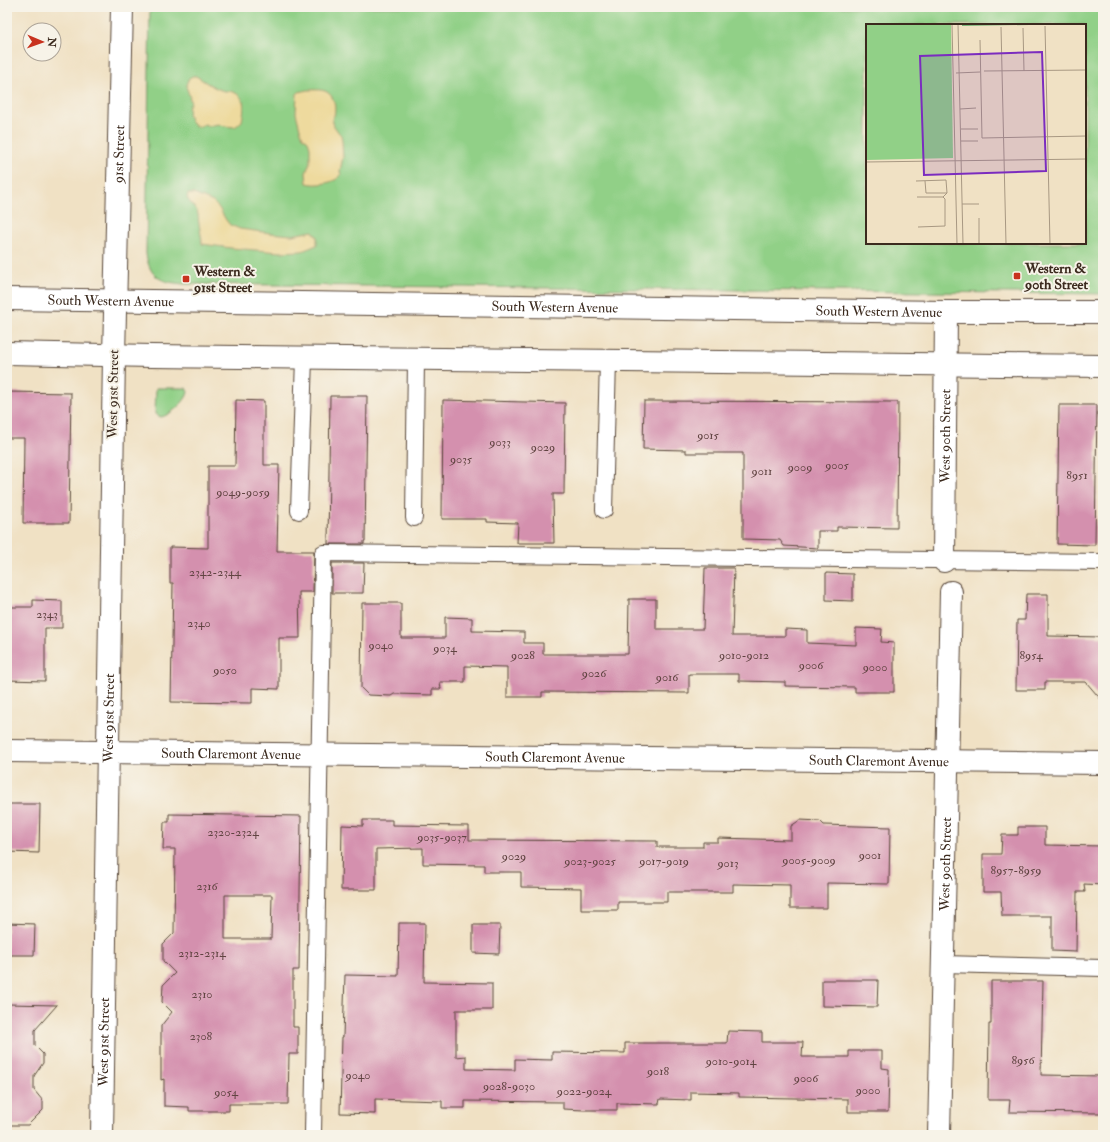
<svg xmlns="http://www.w3.org/2000/svg" width="1110" height="1142" font-family="'IM FELL Double Pica',serif">
	<style>
		.green { fill: #91d087; stroke: #667d52; fill-rule: evenodd }
		.sand { fill: #eeda9e; stroke: #94825e }
		.building { fill: #d490ae; fill-rule: evenodd }
		.lines { fill: none; stroke-linecap: round; stroke-linejoin: round }
		.lane-casing { stroke: #564537; stroke-width: 18 }
		.street-casing { stroke: #564537; stroke-width: 24 }
		.secondary-casing { stroke: #564537; stroke-width: 24 }
		.lane { stroke: #fff; stroke-width: 16 }
		.street { stroke: #fff; stroke-width: 22 }
		.secondary { stroke: #fff; stroke-width: 22 }
		.poi-dot { fill: #c8321e; stroke: #f7f3e8; stroke-width: 1.5 }
		.labels { text-anchor: middle; dominant-baseline: central; stroke-width: 4; stroke-linejoin: round; paint-order: stroke }
		.number-label { font-size: 12px; fill: #614442 }
		.street-label { font-size: 14px; fill: #3b2a1e; stroke: #f7f3e8 }
		.poi-label { font-size: 14px; font-weight: bold; fill: #3b2a1e; stroke: #f7f3e8; text-anchor: start }
		.inset-road { fill: none; stroke: #a89882; stroke-width: 1 }
		.view { fill: #7b2cbf; fill-opacity: 0.15; stroke: #7b2cbf; stroke-width: 2 }
		.inset-edge { fill: none; stroke: #3b2a1e; stroke-width: 2 }
	</style>
	<rect width="100%" height="100%" fill="#f7f3e8"/>
	<filter id="ink" filterUnits="userSpaceOnUse"><feTurbulence type="fractalNoise" baseFrequency=".025" numOctaves="2"/><feDisplacementMap in="SourceGraphic" scale="8" xChannelSelector="R" yChannelSelector="G"/><feConvolveMatrix kernelMatrix="1 2 1 2 8 2 1 2 1" color-interpolation-filters="sRGB"/></filter>
	<filter id="wash" filterUnits="userSpaceOnUse"><feTurbulence type="fractalNoise" baseFrequency=".012" numOctaves="4" result="noise"/><feDisplacementMap in="SourceGraphic" scale="16" xChannelSelector="R" yChannelSelector="G"/><feGaussianBlur stdDeviation="0.9" result="paint"/><feColorMatrix in="noise" values="0 0 0 0 0 0 0 0 0 0 0 0 0 0 0 0 0 1.4 0 .05"/><feComposite in="paint" operator="in"/></filter>
	<g filter="url(#wash)">
		<rect width="100%" height="100%" fill="#f0e1c4"/>
		<path class="green" d="M150,7H1103V294L184,284C162,282 150,279 146,254ZM867,25H1085V243H867Z
			M156,388H186L188,392C187,401 169,416 161,417L155,414Z"/>
		<path class="sand" d="M192,76H196C204,81 212,87 221,90C225,92 229,90 233,92C247,97 244,109 242,121L235,127L224,126L218,124L208,126L205,124L198,127C189,124 187,114 189,105C191,101 191,104 190,99C189,89 181,86 192,76Z
			M308,90C314,90 322,89 327,92C335,97 336,108 334,116L332,118L334,126L339,133L341,135L342,140L343,157L340,171L341,175C336,183 316,186 307,183L306,173L310,162V147L308,141L303,137L300,129L296,113L297,94L299,92Z
			M188,194H194L213,202L219,208L226,220L230,225L240,229L270,233L292,235L313,231L317,237V245L302,251L280,252L231,248L202,244C202,237 200,231 199,224C198,220 199,215 197,211C194,206 190,203 187,198Z"/>
		<g id="blocks">
			<path class="building" d="M7,392L71,393L69,523H23L24,438H7Z
				M330,396H367L365,541H364V544H328Z
				M236,400L264,401V465H279L277,551H314L313,592H299L300,638H279V689L252,688V703L171,702L173,583H170V547L208,548V466H235Z
				M443,400L565,403L564,494H553L554,543H517L518,523L487,522V519H442Z
				M644,401L898,402L897,528L837,527V531H818V548L784,546L780,540L743,539V453H686V450L643,449Z
				M1059,405H1097L1095,545L1057,544Z
				M332,563H364L363,593H332Z
				M705,568H734L732,636H785V629L807,630V643L856,645V628L882,629L881,642L894,643V692H855V687L785,686V682L739,681V674H689V693L542,692V697H507V667L465,666V682H440L441,689H432V695L394,694L391,696L368,695L361,688L362,603H401V638H445V617L472,618V631L524,632V643H543V654H628L629,599H656V629H703Z
				M826,573L853,574V601L826,600Z
				M1026,594H1048V636L1103,637V702L1086,682H1045V690H1016L1017,620H1025Z
				M33,600L62,601V628H45V681L7,680V607H33Z
				M7,804H40L39,853L7,852Z
				M169,814L301,816L299,970H293V1027H298V1054H289L288,1104H229V1111H189V1107L164,1106V1079L161,1080V1026L172,1012L162,1002L163,985L175,973L163,961V944L174,933L175,849H163L164,822H169ZM225,895H272L271,939H225Z
				M363,820H392V825L469,826V840L657,841V847H703V842H718V838L791,840V826L800,820L820,821L824,825L890,827L889,884L827,883V908H790V885L733,884V892H667V902H618V910H581V888L521,887V872H484V865L423,864V848L376,849V890H341L342,825L363,826Z
				M1018,827H1045V845L1103,846V885L1084,884L1085,892H1077L1076,952L1052,951V916H1002L1001,892H983V854H1001L1002,835H1018Z
				M7,923L35,924L34,955H7Z
				M399,923H425L424,982L492,983V1010H456V1057L466,1056V1069L515,1070V1059L552,1060V1052L625,1053V1043H727L728,1031L762,1032V1042H803L802,1057H849V1051H882V1068L889,1069L888,1112H848V1099L739,1097V1093L691,1092V1100L660,1099L659,1104L617,1103V1110H584L563,1109V1102L465,1101V1108H442V1101L375,1099V1114L340,1113L342,1037H343L345,975L398,976Z
				M473,925H500L499,954L473,953Z
				M822,980H878L877,1007L822,1006Z
				M991,981H1043L1041,1075L1103,1076V1112L1100,1113L1009,1112L1010,1100H988L989,1024H991Z
				M7,1004L57,1005L35,1030V1046L43,1054V1063L34,1076V1090L43,1101V1110L28,1125H7Z"/>
		</g>
	</g>
	<g filter="url(#ink)">
		<use href="#blocks" fill-opacity="0" stroke="#564537" stroke-width="1"/>
		<g class="lines">
			<defs>
				<path id="lane" d="M604,510L608,361
					M299,511L304,358
					M414,518L416,359
					M942,964L1103,968
					M313,1135L323,553L1103,562"/>
				<g id="street">
					<path id="s1" d="M944,561L946,312"/>
					<path id="s2" d="M7,751L1103,763"/>
					<path id="s3" d="M102,1135L114,356"/>
					<path id="s4" d="M939,1135L951,592"/>
				</g>
				<g id="secondary">
					<path id="s5" d="M7,299L946,312H1103"/>
					<path d="M7,353L152,356L1103,366"/>
					<path id="s6" d="M114,356L122,7"/>
				</g>
			</defs>
			<use href="#lane" class="lane-casing"/>
			<use href="#street" class="street-casing"/>
			<use href="#secondary" class="secondary-casing"/>
			<use href="#lane" class="lane"/>
			<use href="#street" class="street"/>
			<use href="#secondary" class="secondary"/>
		</g>
	</g>
	<g class="poi-dot">
		<rect x="1013" y="272" width="8" height="8" rx="2"/>
		<rect x="182" y="275" width="8" height="8" rx="2"/>
	</g>
	<g class="labels">
		<g class="number-label">
			<text x="708" y="435">9015</text>
			<text x="500" y="442">9033</text>
			<text x="543" y="447">9029</text>
			<text x="461" y="459">9035</text>
			<text x="837" y="465">9005</text>
			<text x="800" y="467">9009</text>
			<text x="762" y="471">9011</text>
			<text x="1077" y="475">8951</text>
			<text x="243" y="492">9049-9059</text>
			<text x="215" y="572">2342-2344</text>
			<text x="47" y="614">2343</text>
			<text x="199" y="623">2340</text>
			<text x="381" y="645">9040</text>
			<text x="445" y="648">9034</text>
			<text x="523" y="655">9028</text>
			<text x="744" y="655">9010-9012</text>
			<text x="1031" y="655">8954</text>
			<text x="811" y="665">9006</text>
			<text x="875" y="667">9000</text>
			<text x="225" y="670">9050</text>
			<text x="594" y="673">9026</text>
			<text x="667" y="677">9016</text>
			<text x="233" y="832">2320-2324</text>
			<text x="442" y="837">9035-9037</text>
			<text x="870" y="855">9001</text>
			<text x="514" y="856">9029</text>
			<text x="809" y="860">9005-9009</text>
			<text x="590" y="861">9023-9025</text>
			<text x="664" y="861">9017-9019</text>
			<text x="728" y="863">9013</text>
			<text x="1016" y="870">8957-8959</text>
			<text x="207" y="886">2316</text>
			<text x="202" y="953">2312-2314</text>
			<text x="202" y="994">2310</text>
			<text x="201" y="1036">2308</text>
			<text x="1023" y="1060">8956</text>
			<text x="731" y="1061">9010-9014</text>
			<text x="658" y="1071">9018</text>
			<text x="358" y="1075">9040</text>
			<text x="806" y="1078">9006</text>
			<text x="509" y="1086">9028-9030</text>
			<text x="868" y="1090">9000</text>
			<text x="584" y="1091">9022-9024</text>
			<text x="226" y="1092">9054</text>
		</g>
		<g class="street-label">
			<text stroke="none"><textPath href="#s6" startOffset="202">91st Street</textPath></text>
			<text stroke="none"><textPath href="#s5" startOffset="104">South Western Avenue</textPath></text>
			<text stroke="none"><textPath href="#s5" startOffset="548">South Western Avenue</textPath></text>
			<text stroke="none"><textPath href="#s5" startOffset="872">South Western Avenue</textPath></text>
			<text transform="translate(113 394) rotate(-89)">West 91st Street</text>
			<text stroke="none"><textPath href="#s1" startOffset="125">West 90th Street</textPath></text>
			<text stroke="none"><textPath href="#s3" startOffset="417">West 91st Street</textPath></text>
			<text stroke="none"><textPath href="#s2" startOffset="224">South Claremont Avenue</textPath></text>
			<text stroke="none"><textPath href="#s2" startOffset="548">South Claremont Avenue</textPath></text>
			<text stroke="none"><textPath href="#s2" startOffset="872">South Claremont Avenue</textPath></text>
			<text stroke="none"><textPath href="#s4" startOffset="271">West 90th Street</textPath></text>
			<text stroke="none"><textPath href="#s3" startOffset="93">West 91st Street</textPath></text>
		</g>
		<g class="poi-label">
			<text x="1025" y="268">Western &amp;<tspan x="1025" dy="16">90th Street</tspan></text>
			<text x="194" y="271">Western &amp;<tspan x="194" dy="16">91st Street</tspan></text>
		</g>
	</g>
	<g transform="translate(866 24)">
		<rect width="220" height="220" fill="#f0e1c4"/>
		<path d="M0,0H85L87,134L0,136Z" fill="#91d087"/>
		<path d="M96,0H220L96,2Z" fill="#74b274"/>
		<path class="inset-road" d="M86,0L91,220M92,0L97,220M179,2L184,220M135,3L140,220M157,4L158,47M114,16L116,114L220,112M118,47L220,46M90,49L114,48M94,85L110,84M95,105H112M95,117H112M0,138L220,135M50,157L80,156L81,169L77,173M59,157L60,169H81M51,173H77L79,175V202L52,203M96,180H113M113,194V220"/>
		<path class="view" d="M176,28L180,147L58,151L54,32Z"/>
		<rect width="220" height="220" class="inset-edge"/>
	</g>
	<rect width="1110" height="1142" fill="none" stroke="#f7f3e8" stroke-width="24"/>
	<g transform="translate(42 42) rotate(92)"><circle r="19" fill="#f7f3e8" stroke="#aca397"/>
	<path d="M0-3L7 15L0 10L-7 15Z" fill="#c8321e"/>
	<text y="-6" font-size="11" font-weight="bold" text-anchor="middle" fill="#3b2a1e">N</text>
	</g>
</svg>
